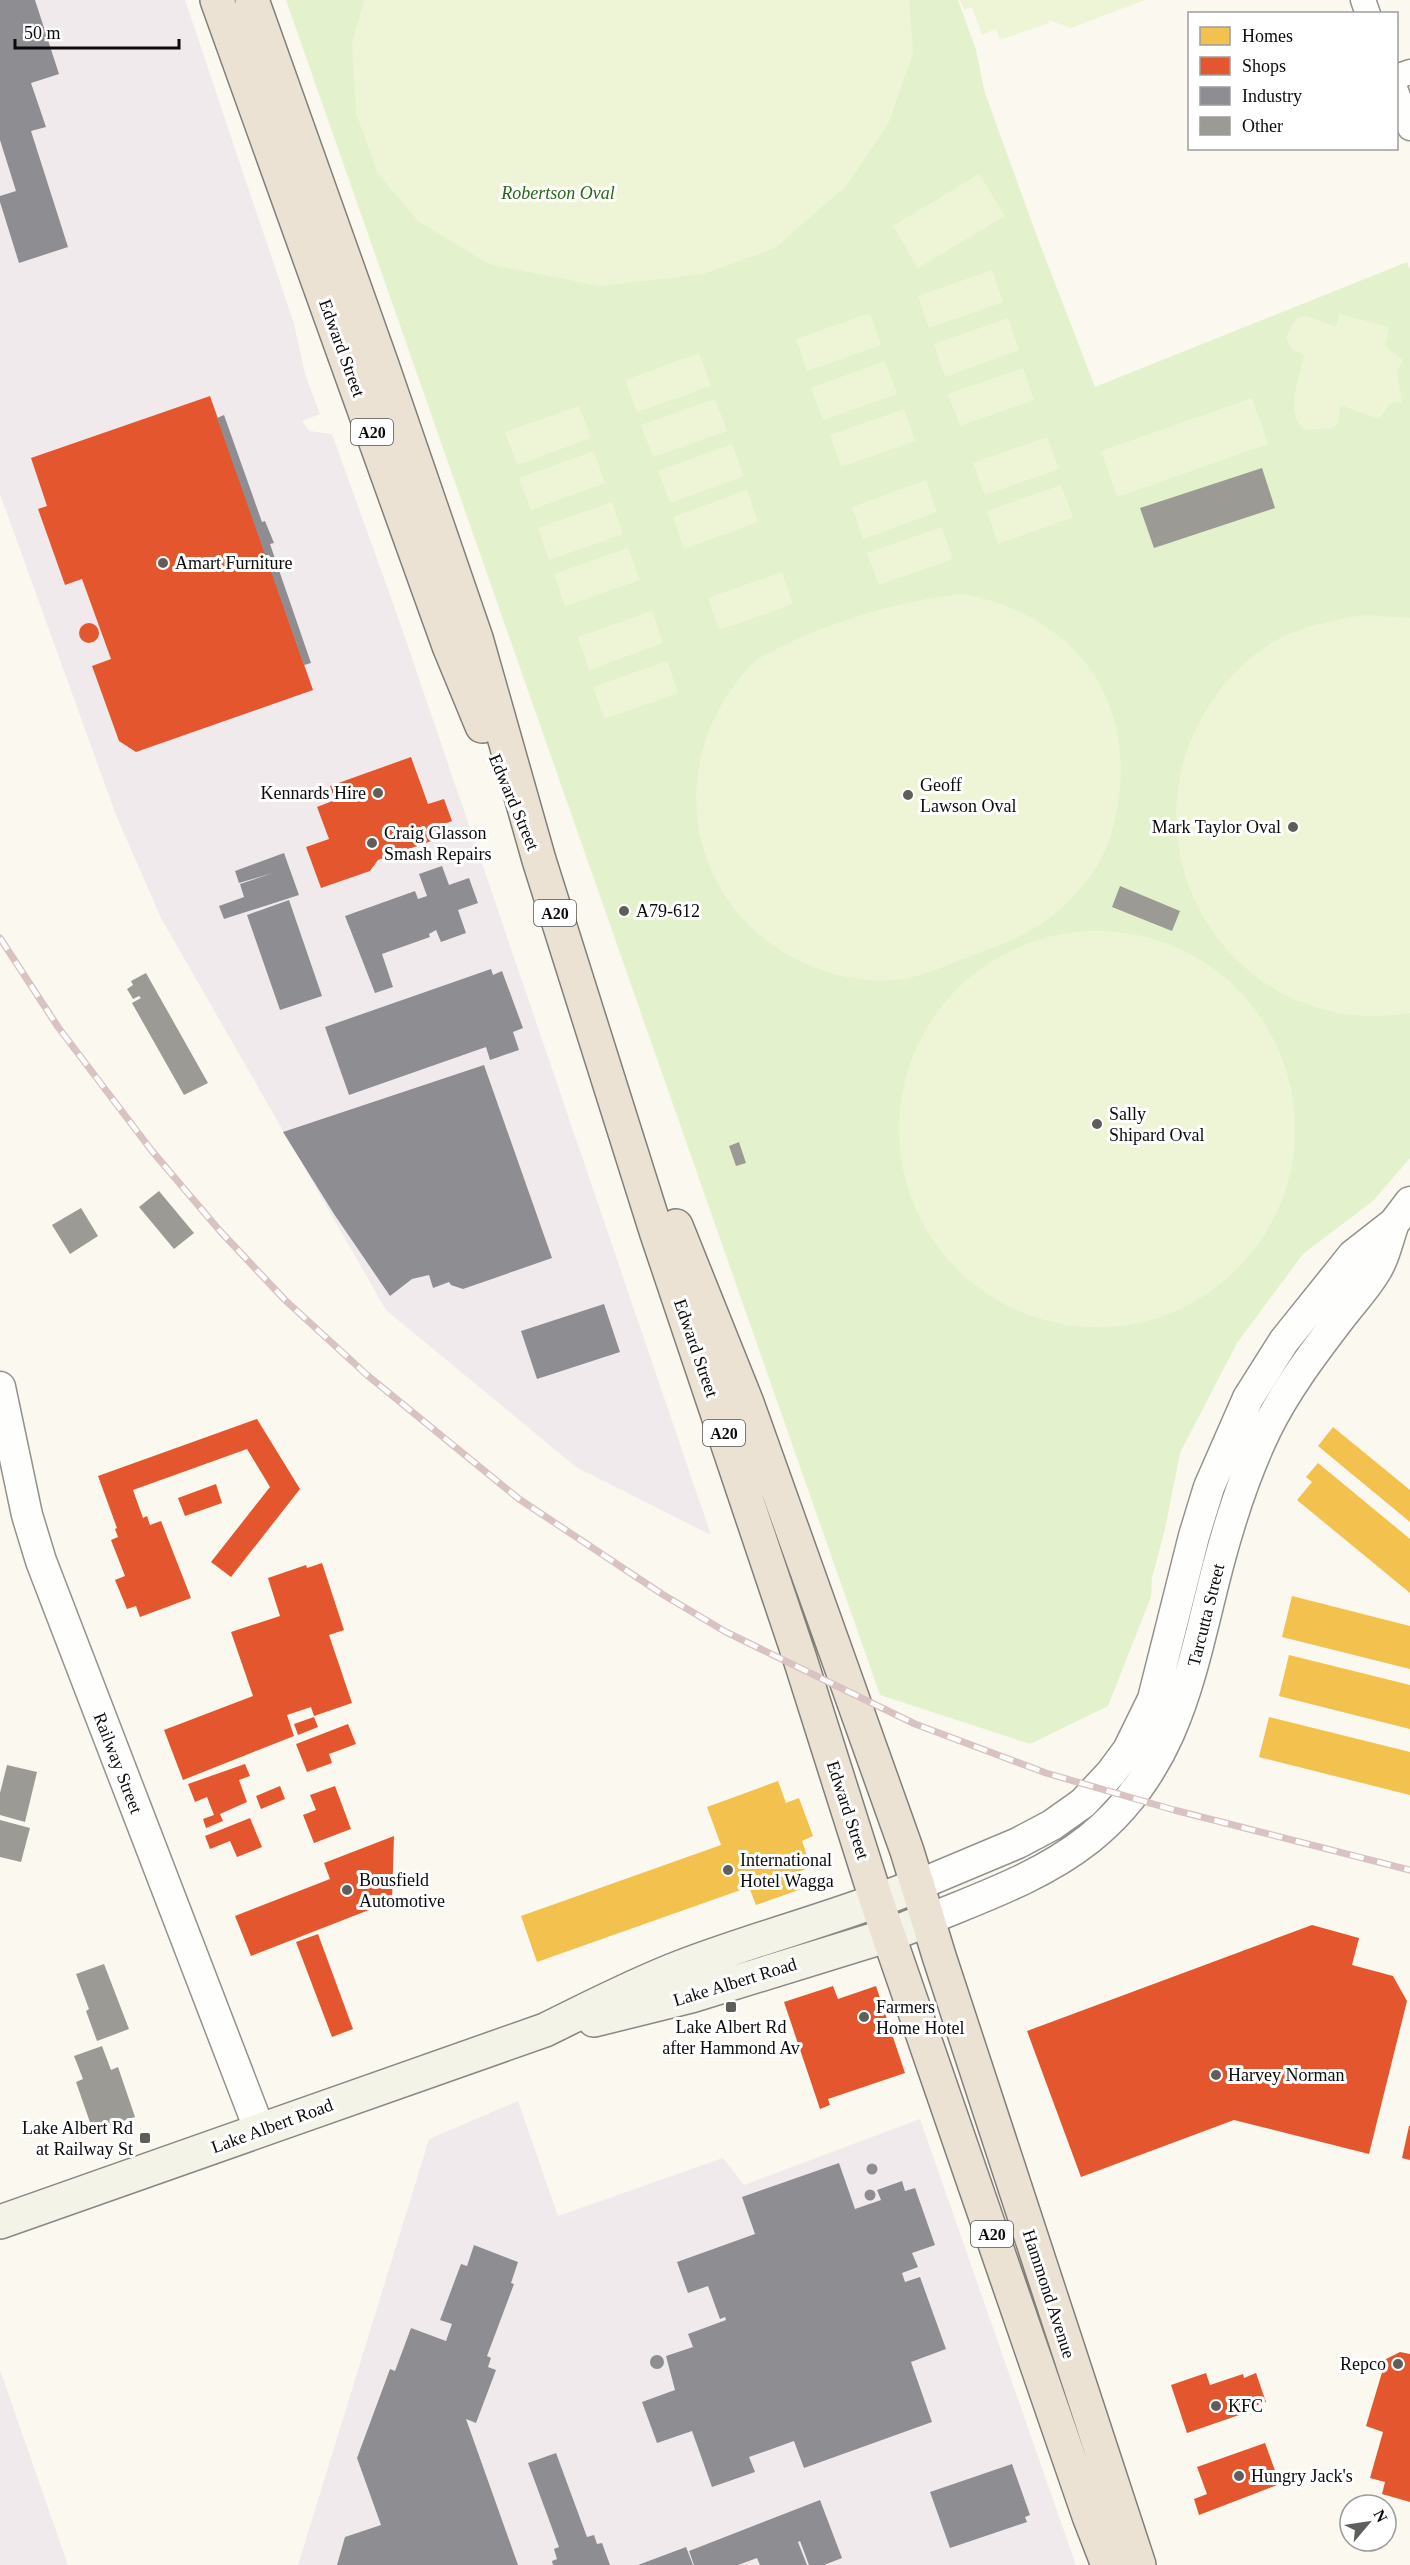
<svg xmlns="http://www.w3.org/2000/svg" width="1410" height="2565" font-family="'Times New Roman',serif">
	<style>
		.industrial { fill: #f1eaed }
		.green { fill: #e3f2cc }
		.pitch { fill: #edf5d6 }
		.homes { fill: #f2c14e }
		.shops { fill: #e4572e }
		.industry { fill: #8d8d92 }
		.building { fill: #9c9a95 }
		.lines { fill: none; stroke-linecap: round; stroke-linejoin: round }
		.minor-casing { stroke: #93928e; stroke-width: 27 }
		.tertiary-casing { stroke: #93928e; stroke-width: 33 }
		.secondary-casing { stroke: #898884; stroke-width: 36 }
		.trunk-casing { stroke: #807f7b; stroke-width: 36 }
		.minor { stroke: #fefefd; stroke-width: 24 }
		.tertiary { stroke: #fefefd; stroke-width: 30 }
		.secondary { stroke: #f4f3e8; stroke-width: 33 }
		.trunk { stroke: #ebe2d4; stroke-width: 33 }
		.rail-casing { stroke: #d8c2c2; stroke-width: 7 }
		.rail { stroke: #fff; stroke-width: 4.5; stroke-dasharray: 14; stroke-linecap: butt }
		.poi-dot { fill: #5f5e5b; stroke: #fff; stroke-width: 2 }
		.labels { text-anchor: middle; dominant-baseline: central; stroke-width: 6; stroke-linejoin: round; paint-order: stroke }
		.shield { fill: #fff; stroke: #545454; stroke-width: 1.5 }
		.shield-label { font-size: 16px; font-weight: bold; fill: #0b0b0b }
		.park-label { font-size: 18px; font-style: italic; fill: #286816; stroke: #fff }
		.street-label { font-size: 18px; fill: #0b0b0b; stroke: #fff }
		.poi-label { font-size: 18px; fill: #0b0b0b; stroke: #fff; text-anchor: start }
	</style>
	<rect width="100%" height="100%" fill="#faf8ef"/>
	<path class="industrial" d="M0,0H185L294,324L305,374L320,414L302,421L309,431L332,434L399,620L711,1535L576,1467L386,1310L161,918L116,815L0,494Z
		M518,2101L558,2216L723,2158L744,2185L920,2119L1076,2565H298L429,2139Z
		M0,2370L68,2565H0Z"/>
	<path class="green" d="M286,0H958L976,50L985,93L1038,239L1095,387L1407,262L1410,270V1158L1373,1201L1303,1254L1237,1343L1180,1453L1165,1529L1152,1578L1151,1597L1108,1706L1030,1744L880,1695Z"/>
	<path class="pitch" d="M364,0H909L913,53L888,124L846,186L775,248L703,274L600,286L489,264L418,221L378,174L356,113L352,44Z
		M960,0H1145L1071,28L1048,20L1049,23L1000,40L996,29L982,35L972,7L964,10Z
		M979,174L1005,216L918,268L893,226Z
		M992,270L1003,302L929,328L918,296Z
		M870,313L881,345L807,371L796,339Z
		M1339,314L1389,327L1385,346L1403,360L1397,372L1402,402L1390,404L1379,419L1340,405L1338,424L1332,428L1305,430C1283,413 1300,378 1304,355L1292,350L1286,338C1300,303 1307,318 1336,327Z
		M1008,318L1019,350L945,377L934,344Z
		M699,353L711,386L637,412L625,380Z
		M885,361L897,394L823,420L811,388Z
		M1023,368L1034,400L960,426L948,394Z
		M1252,398L1268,444L1117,497L1101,451Z
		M715,399L727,431L653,457L641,425Z
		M579,406L591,438L517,465L505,432Z
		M904,409L915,441L841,467L830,435Z
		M1047,437L1059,469L985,495L973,463Z
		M732,444L744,476L670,503L658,471Z
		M594,451L605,483L531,510L519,478Z
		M926,480L937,512L863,539L852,507Z
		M1061,485L1073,517L998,544L987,511Z
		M747,490L758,522L684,549L673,517Z
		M612,502L623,534L549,560L538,528Z
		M942,527L953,559L879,585L867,553Z
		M628,548L640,580L565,606L554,574Z
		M782,572L793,604L719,630L708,598Z
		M964,594C1062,613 1129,684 1120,787C1117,821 1108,855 1086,882C1054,922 1023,937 976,954C951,963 923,977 897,980C845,985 788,963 751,927C686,864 679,766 729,693C736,683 744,671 753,663C762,655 776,650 787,644C840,619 906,599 964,594Z
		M652,611L663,643L589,670L578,637Z
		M1366,615L1410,618V1013C1235,1042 1114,851 1210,704C1228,676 1256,649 1287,635C1313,624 1338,619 1366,615Z
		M667,661L678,693L604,719L593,687Z
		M899 1129a198 198 0 1 1 396 0a198 198 0 1 1-396 0Z"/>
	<path class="homes" d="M1333,1427L1410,1490V1522L1318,1446Z
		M1318,1463L1410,1539V1593L1297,1500L1312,1482L1306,1477Z
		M1292,1596L1410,1626V1669L1282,1637Z
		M1289,1655L1410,1685V1729L1279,1696Z
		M1269,1717L1410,1752V1795L1259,1757Z
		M778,1781L786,1803L799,1798L813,1836L802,1841L811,1867L798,1872L804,1888L756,1905L749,1887L537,1962L521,1916L721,1845L707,1807Z"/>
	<path class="shops" d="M210,396L313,690L136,752L119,741L92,666L111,659L82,579L65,585L38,509L47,506L31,458Z
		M79 633a10 10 0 1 1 20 0a10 10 0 1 1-20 0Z
		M411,757L428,804L444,799L452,821L444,824L448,835L378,860L370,871L321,888L306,847L329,839L317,807L335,800L330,786Z
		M257,1419L300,1489L231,1577L211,1562L270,1487L247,1449L133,1490L143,1518L147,1516L150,1525L161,1521L191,1598L140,1617L136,1606L127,1609L115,1580L125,1576L111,1540L118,1537L115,1529L117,1528L98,1476Z
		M216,1484L222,1503L185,1516L178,1498Z
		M322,1563L344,1630L329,1635L352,1703L314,1716L311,1707L287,1715L294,1736L183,1780L164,1730L253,1696L231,1632L280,1616L268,1578L306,1565L307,1568Z
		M314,1717L318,1727L298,1735L294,1724Z
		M348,1724L356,1744L329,1754L332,1763L307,1772L296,1744Z
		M245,1764L250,1776L239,1780L247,1802L220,1814L223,1821L206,1828L203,1819L214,1815L207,1797L195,1802L188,1784Z
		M280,1786L285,1799L261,1809L256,1796Z
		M335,1786L351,1829L314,1843L303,1815L316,1810L310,1795Z
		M250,1818L262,1847L237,1857L230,1841L210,1849L205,1836Z
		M394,1836L392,1901L251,1956L235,1916L330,1879L324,1863Z
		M1312,1925L1359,1938L1352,1965L1393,1976L1407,2001L1369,2154L1234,2120L1081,2177L1027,2031Z
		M318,1934L353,2029L332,2037L296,1942Z
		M833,1986L838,1999L876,1986L905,2073L828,2099L830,2105L820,2109L784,2002Z
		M1409,2126H1410V2160L1402,2158Z
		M1400,2352L1410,2354V2502L1382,2494L1385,2482L1370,2478L1383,2432L1366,2426L1386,2359Z
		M1206,2373L1210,2385L1243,2374L1244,2378L1256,2373L1266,2402L1244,2410L1245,2413L1187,2433L1171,2385Z
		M1265,2443L1280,2484L1199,2515L1194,2499L1207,2494L1197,2467Z"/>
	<path class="industry" d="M0,0H35L59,74L31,83L46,127L31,131L68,247L19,263L0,202V196L16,191L0,140Z
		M224,415L262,522L265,521L274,543L270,544L311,663L304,665L217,418Z
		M284,853L299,895L224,919L219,906L244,897L240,884L273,873L239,883L235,871Z
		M442,866L449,885L469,878L478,903L458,910L466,933L441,942L436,930L429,934L430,937L382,954L393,987L375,993L345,916L415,891L418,899L427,896L419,874Z
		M289,900L322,996L280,1010L247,915Z
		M491,969L493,975L502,971L523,1028L513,1032L519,1050L490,1060L486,1047L349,1095L325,1027Z
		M484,1065L552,1258L463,1289L451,1285L449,1282L433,1288L429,1275L412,1279L390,1296L334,1214L283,1132Z
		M604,1304L620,1352L537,1379L521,1331Z
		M839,2163L855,2209L881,2200L877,2190L902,2181L905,2191L915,2188L935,2245L912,2253L918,2267L902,2273L905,2282L920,2277L946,2349L911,2362L932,2422L804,2468L794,2441L749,2457L755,2472L712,2487L692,2431L657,2443L642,2402L675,2390L666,2356L693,2347L688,2334L726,2320L725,2317L720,2319L708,2286L688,2293L677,2262L755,2234L742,2197Z
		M866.5 2169a5.5 5.5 0 1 1 11 0a5.5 5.5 0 1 1-11 0Z
		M864.5 2195a5.5 5.5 0 1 1 11 0a5.5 5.5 0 1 1-11 0Z
		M474,2245L518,2262L511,2283L514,2284L487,2356L491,2358L488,2367L496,2370L476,2423L466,2419L518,2565H337L345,2537L381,2525L357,2458L390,2369L395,2371L411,2328L446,2341L452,2324L440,2320L461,2264L467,2266Z
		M650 2362a7 7 0 1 1 14 0a7 7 0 1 1-14 0Z
		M556,2453L587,2537L594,2535L597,2544L602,2543L610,2565H553L552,2561L557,2559L554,2549L559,2547L528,2463Z
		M1012,2464L1030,2515L1025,2517L1027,2522L950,2548L930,2492Z
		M820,2500L842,2558L824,2565H809L800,2541L798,2542L807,2565H760L757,2558L738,2565H694L689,2551Z
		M686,2547L693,2565H638Z"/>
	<path class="building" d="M1262,468L1275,508L1154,548L1140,508Z
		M1120,886L1180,911L1172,931L1112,907Z
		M146,973L208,1083L184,1095L132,1003L141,998L139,996L133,999L127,989L133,985L131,981Z
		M739,1142L746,1163L736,1166L729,1146Z
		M159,1191L194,1233L174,1249L139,1207Z
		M81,1208L98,1236L70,1254L52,1225Z
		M7,1765L37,1772L25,1822L0,1815V1793Z
		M0,1820L30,1828L21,1862L0,1857Z
		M104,1964L129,2029L97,2041L86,2011L89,2009L76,1974Z
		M102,2046L111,2070L118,2067L135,2117L93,2131L76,2082L83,2079L74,2056Z"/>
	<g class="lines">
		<defs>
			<path id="minor" d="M1363,0L1368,14
				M1396,77L1410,72
				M1396,91L1410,128"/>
			<path id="tertiary" d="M0,1387L27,1515L41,1561L260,2131
				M918,1885L1018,1843L1052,1825L1083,1803L1111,1773L1128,1750L1153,1699L1194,1536L1209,1487L1248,1398L1284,1341L1353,1255L1394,1223L1410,1202
				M927,1920C982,1897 1041,1877 1089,1839C1180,1766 1191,1667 1219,1562C1231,1517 1245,1473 1266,1430C1285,1391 1312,1355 1338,1321C1350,1305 1364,1290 1374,1274C1384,1260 1388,1239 1394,1223"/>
			<path id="secondary" d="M594,2020L691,1996L889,1935L927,1920
				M0,2222L545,2030C590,2008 634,1985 681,1967C759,1937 840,1917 918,1885"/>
			<path id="trunk" d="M217,0L449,646L482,726
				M252,0L382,365L476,638L539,860L657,1234L800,1659L877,1902L1089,2516L1108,2565
				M676,1226L747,1403L907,1851L939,1956L1139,2565"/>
		</defs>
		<use href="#minor" class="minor-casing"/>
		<use href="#tertiary" class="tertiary-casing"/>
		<use href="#secondary" class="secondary-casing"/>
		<use href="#trunk" class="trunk-casing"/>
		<use href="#minor" class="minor"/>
		<use href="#tertiary" class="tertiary"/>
		<use href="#secondary" class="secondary"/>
		<use href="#trunk" class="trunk"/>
		<defs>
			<path id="rail" d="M0,938L58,1027L152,1151L220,1231L285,1300L367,1375L519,1499L662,1594L726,1632L915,1724L1046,1773L1174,1810L1410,1870"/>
		</defs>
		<use href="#rail" class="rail-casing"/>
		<use href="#rail" class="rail"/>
	</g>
	<g class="poi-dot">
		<circle cx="163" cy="563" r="6"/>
		<circle cx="378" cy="793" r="6"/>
		<circle cx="908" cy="795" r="6"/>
		<circle cx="1293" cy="827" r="6"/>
		<circle cx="372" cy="843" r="6"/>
		<circle cx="624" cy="911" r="6"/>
		<circle cx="1097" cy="1124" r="6"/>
		<circle cx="728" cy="1870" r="6"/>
		<circle cx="347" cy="1890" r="6"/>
		<rect x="725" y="2001" width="12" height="12" rx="3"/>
		<circle cx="864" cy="2017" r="6"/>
		<circle cx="1216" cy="2075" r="6"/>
		<rect x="139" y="2132" width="12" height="12" rx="3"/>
		<circle cx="1398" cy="2364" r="6"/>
		<circle cx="1216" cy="2406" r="6"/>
		<circle cx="1239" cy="2476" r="6"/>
	</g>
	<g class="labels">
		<g class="shield">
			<rect x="351" y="419" width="42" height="26" rx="4.5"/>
			<rect x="534" y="900" width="42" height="26" rx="4.5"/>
			<rect x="703" y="1420" width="42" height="26" rx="4.5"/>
			<rect x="971" y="2221" width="42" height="26" rx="4.5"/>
		</g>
		<g class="shield-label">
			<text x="372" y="432">A20</text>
			<text x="555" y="913">A20</text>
			<text x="724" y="1433">A20</text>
			<text x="992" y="2234">A20</text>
		</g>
		<g class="park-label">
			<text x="558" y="193">Robertson Oval</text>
		</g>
		<g class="street-label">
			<text transform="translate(342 348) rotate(70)">Edward Street</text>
			<text transform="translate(514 802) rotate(67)">Edward Street</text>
			<text transform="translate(696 1348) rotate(71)">Edward Street</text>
			<text transform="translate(1206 1615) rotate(-76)">Tarcutta Street</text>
			<text transform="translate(118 1763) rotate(69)">Railway Street</text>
			<text transform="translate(848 1810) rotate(72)">Edward Street</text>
			<text transform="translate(735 1982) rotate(-17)">Lake Albert Road</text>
			<text transform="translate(272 2126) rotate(-20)">Lake Albert Road</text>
			<text transform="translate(1049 2294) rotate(72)">Hammond Avenue</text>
		</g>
		<g class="poi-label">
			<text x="175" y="563">Amart Furniture</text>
			<text x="920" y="785">Geoff<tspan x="920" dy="21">Lawson Oval</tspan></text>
			<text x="366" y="793" text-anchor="end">Kennards Hire</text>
			<text x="1281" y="827" text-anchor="end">Mark Taylor Oval</text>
			<text x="384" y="833">Craig Glasson<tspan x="384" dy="21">Smash Repairs</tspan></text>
			<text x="636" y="911">A79-612</text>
			<text x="1109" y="1114">Sally<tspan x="1109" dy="21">Shipard Oval</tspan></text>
			<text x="740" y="1860">International<tspan x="740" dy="21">Hotel Wagga</tspan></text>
			<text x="359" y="1880">Bousfield<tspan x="359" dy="21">Automotive</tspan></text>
			<text x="876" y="2007">Farmers<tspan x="876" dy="21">Home Hotel</tspan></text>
			<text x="731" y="2027" text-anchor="middle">Lake Albert Rd<tspan x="731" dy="21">after Hammond Av</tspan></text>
			<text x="1228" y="2075">Harvey Norman</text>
			<text x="133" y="2128" text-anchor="end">Lake Albert Rd<tspan x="133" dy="21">at Railway St</tspan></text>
			<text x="1386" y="2364" text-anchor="end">Repco</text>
			<text x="1228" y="2406">KFC</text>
			<text x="1251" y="2476">Hungry Jack's</text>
		</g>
	</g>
	<rect x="1188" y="12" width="210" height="138" fill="#ffffff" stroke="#9d9d9d" stroke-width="1.5"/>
	<rect x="1200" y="27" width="30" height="18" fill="#f2c14e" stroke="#9d9d9d" stroke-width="1.5"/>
	<text x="1242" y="42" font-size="18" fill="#0b0b0b">Homes</text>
	<rect x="1200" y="57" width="30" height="18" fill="#e4572e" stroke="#9d9d9d" stroke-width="1.5"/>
	<text x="1242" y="72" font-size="18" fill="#0b0b0b">Shops</text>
	<rect x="1200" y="87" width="30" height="18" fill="#8d8d92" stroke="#9d9d9d" stroke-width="1.5"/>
	<text x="1242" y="102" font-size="18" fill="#0b0b0b">Industry</text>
	<rect x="1200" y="117" width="30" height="18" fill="#9c9a95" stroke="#9d9d9d" stroke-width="1.5"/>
	<text x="1242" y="132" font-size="18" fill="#0b0b0b">Other</text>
	<g transform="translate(1368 2523) rotate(61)"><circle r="28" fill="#ffffff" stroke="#9d9d9d" stroke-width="1.5"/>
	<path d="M0-4.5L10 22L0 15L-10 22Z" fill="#5f5e5b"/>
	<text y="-9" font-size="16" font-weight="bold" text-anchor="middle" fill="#0b0b0b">N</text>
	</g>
	<path d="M15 39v9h164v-9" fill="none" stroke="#0b0b0b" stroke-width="3"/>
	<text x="24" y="39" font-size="18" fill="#0b0b0b" stroke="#ffffff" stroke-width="4.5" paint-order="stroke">50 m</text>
</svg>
